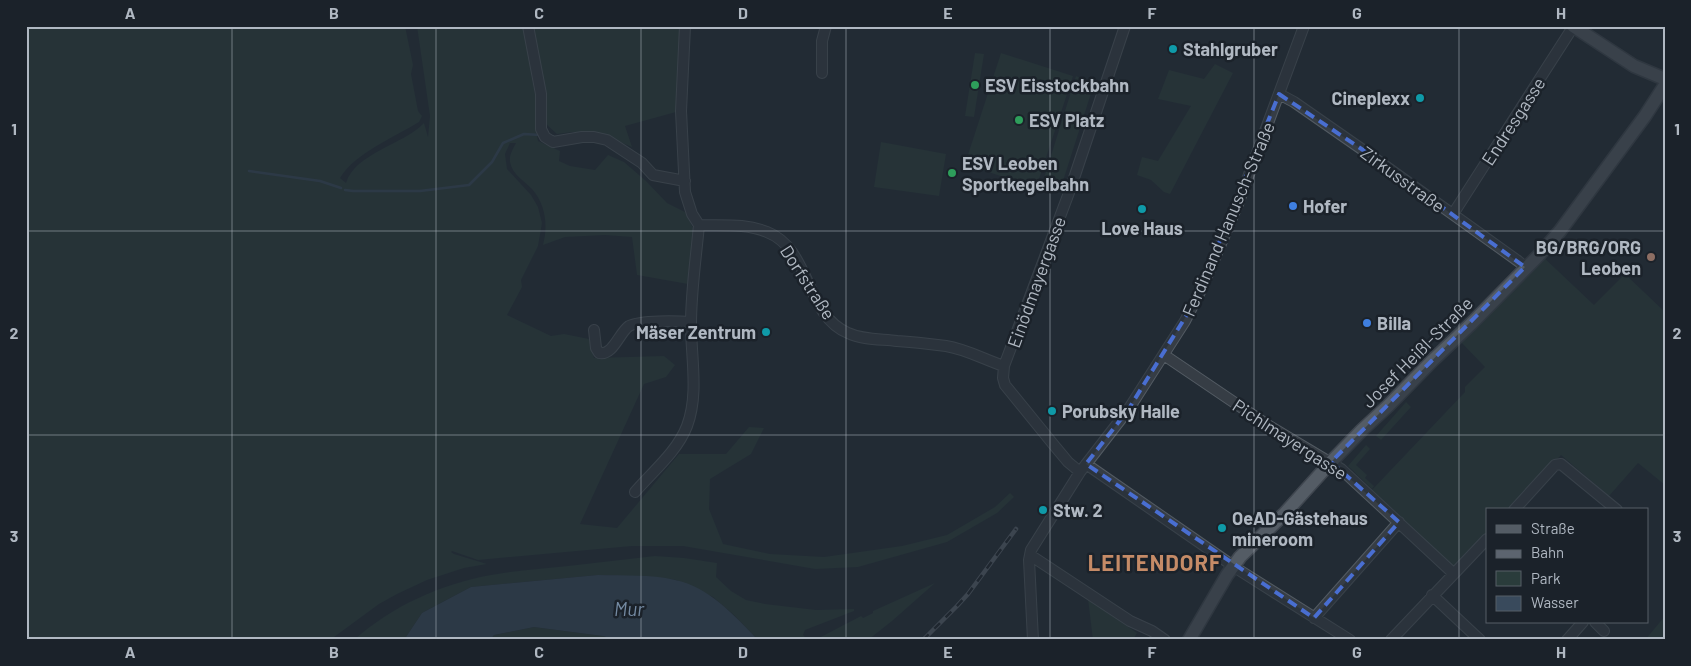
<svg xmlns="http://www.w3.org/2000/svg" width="1691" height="666" font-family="Barlow,sans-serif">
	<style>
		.green { fill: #2a3c3b }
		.water { fill: #394a5c }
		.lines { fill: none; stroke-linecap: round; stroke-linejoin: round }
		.stream { stroke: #394a5c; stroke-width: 2.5 }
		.minor-casing { stroke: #535b63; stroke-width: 12 }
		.major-casing { stroke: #3f464f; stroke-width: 15 }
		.minor { stroke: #363d45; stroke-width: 10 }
		.major { stroke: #545c65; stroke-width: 12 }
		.rail-casing { stroke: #5c646f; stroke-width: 4.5 }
		.rail { stroke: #1b222a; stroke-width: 2.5; stroke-dasharray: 8; stroke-linecap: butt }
		.marked { fill: none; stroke: #496ed1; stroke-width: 4; stroke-dasharray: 10 6; stroke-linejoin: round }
		.grid { fill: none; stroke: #b0b8c2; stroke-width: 1; stroke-opacity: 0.55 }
		.culture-dot { fill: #0f9aa8; stroke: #1b222a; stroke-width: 2 }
		.leisure-dot { fill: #2e9e5b; stroke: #1b222a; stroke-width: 2 }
		.shop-dot { fill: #3f7fe0; stroke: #1b222a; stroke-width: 2 }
		.education-dot { fill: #8d6e63; stroke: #1b222a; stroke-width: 2 }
		.labels { text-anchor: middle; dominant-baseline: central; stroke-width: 5; stroke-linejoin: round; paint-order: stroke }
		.poi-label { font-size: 18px; font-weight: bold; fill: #b0b8c2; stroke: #1b222a; text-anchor: start }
		.street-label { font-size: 18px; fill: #b0b8c2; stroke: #1b222a }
		.water-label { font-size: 19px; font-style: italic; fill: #748aa2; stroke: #1b222a }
		.district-label { font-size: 22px; font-weight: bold; letter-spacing: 1px; fill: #c58b67; stroke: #1b222a }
		.neatline { fill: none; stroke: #b0b8c2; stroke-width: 2 }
		.grid-label { font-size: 16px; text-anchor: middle; font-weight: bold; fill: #b0b8c2 }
	</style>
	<rect width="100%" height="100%" fill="#222b34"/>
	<path class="green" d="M26,26H405L413,65L411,74L418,111L422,116L419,122C395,137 355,153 340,178L346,183C355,153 403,145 424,123L428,137L430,116L417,26H525L530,55L532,79L537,103L535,126L538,141L560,151L559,161L570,166L595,170L608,155L624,162L646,181L667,203L685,212L693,228L695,242L688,284L637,275L632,237L605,235L565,237L543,245C548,226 546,205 532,189C524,181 512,174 510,162C509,155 513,149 516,143H510L505,154L507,169L531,195L538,207L542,223L538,246L521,280L522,287L507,315L551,336L564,334L589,339L594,358L664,356L675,365L666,377L644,384L580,524L617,528L679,454H726L749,427L764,428L751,454L710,479L709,509L723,544L770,554L824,557L902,546L947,535L995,507L1010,493L1014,497L997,513L947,542L858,567L815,569L683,546H632L478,560L452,551L451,552L454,554L487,564L464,568L427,580L397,594L379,604L330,640H26Z
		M530,26H681V65L676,112L625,126L632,147L598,133L572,132L557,134L546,124L542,125Z
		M975,53L984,54L974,117L965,116Z
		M1001,53L1073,76L1036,188L965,164Z
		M1215,64L1233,73L1170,194L1164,192L1151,180L1137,175L1142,157L1158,161L1191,106L1158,99L1169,70L1204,79Z
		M1076,76L1094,84L1063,181L1044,178Z
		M881,142L946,154L939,196L874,187Z
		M1540,254L1594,305L1625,274L1665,312V485L1638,463L1609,496L1561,455L1509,510H1487V532L1453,568L1370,492L1465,392V387L1485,367L1457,338Z
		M1406,402L1411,407L1381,440L1376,436Z
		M1366,445L1370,449L1356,465L1367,475L1365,478L1374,486L1372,489L1348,466Z
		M655,556L684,558L717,563L716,577L731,591L746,600L765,604L816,610L854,609V611L805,630L803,635L808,640H758L734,615L713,597L692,587L676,580L652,577L598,575L471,587L422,613L404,640H354C392,606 441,584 491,575C516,570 542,569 568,566C597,563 626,559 655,556Z
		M935,583L892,621L868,640H815L861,616L863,618L873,613V611Z
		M1088,599L1137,633L1133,640H1093Z
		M1665,616V640H1645Z
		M534,627L603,636L616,640H490L494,635Z"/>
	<path class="water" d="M598,575C623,576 650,574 675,580C709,587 734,615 758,640H616L603,636L534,627L494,635L490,640H404L422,613L471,587Z"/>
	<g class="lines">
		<path class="stream" d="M249,171L320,181L341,188
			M345,190L353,191H420L469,185L492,162L503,143L524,134L540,135"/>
		<defs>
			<path id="minor" d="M528,26L541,94V129L545,137L553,142L582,137H594L607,140L642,163L653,175L685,181
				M685,26L681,111L685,192L692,214L699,225C721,226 745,223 767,232C811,249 805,315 848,333C863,340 881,339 897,341C913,342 930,344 946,346C966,349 985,360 1004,366L1003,378L1005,385L1053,444L1068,462L1080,472
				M822,73V41L826,26
				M1279,94L1294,102L1363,150L1518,261L1525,267
				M1453,214L1573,27
				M594,330L596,348L599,353C613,356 619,333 629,326C641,320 677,321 691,322
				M1164,355L1266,424L1341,469L1453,573
				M1004,366L1070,190L1125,26
				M1086,464L1239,570L1350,640
				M635,492C652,472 677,452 687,426C699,394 691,358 691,324C691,291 696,258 699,225
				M1514,510L1555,465L1561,464L1617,510
				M1030,555L1130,621L1152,631L1165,640
				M1432,595L1480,640
				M1314,618L1399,522
				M1595,622L1604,631
				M1033,640L1029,560L1031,550L1080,472L1128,410L1185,321L1202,288L1238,204L1304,26
				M1391,640L1487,539
				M1567,640L1583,622"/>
			<path id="major" d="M1573,26L1634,66L1665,79
				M1189,640L1227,575L1240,557L1285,513L1331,462L1362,430L1388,406L1433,360L1471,324L1540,254L1560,231L1645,116L1665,85"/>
		</defs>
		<use href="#minor" class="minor-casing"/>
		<use href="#major" class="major-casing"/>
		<use href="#minor" class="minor"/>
		<use href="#major" class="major"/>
		<defs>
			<path id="rail" d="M923,640L957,606L968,594L1016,529"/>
		</defs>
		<use href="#rail" class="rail-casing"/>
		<use href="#rail" class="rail"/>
	</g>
	<path d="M0 0H1691V666H0ZM1279,94L1363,150L1525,267L1331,462L1399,522L1314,618L1086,464L1128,410L1196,300Z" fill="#222b34" fill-opacity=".55" fill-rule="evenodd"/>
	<path class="marked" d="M1279,94L1363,150L1525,267L1331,462L1399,522L1314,618L1086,464L1128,410L1196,300Z"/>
	<path class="grid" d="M232,26V640M436,26V640M641,26V640M846,26V640M1050,26V640M1254,26V640M1459,26V640M26,231H1665M26,435H1665"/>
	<g class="culture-dot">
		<circle cx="1173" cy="49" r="5"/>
		<circle cx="1420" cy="98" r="5"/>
		<circle cx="1142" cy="209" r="5"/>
		<circle cx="766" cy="332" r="5"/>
		<circle cx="1052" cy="411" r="5"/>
		<circle cx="1043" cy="510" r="5"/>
		<circle cx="1222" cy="528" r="5"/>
	</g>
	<g class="leisure-dot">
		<circle cx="975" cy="85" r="5"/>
		<circle cx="1019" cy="120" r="5"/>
		<circle cx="952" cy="173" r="5"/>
	</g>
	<g class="shop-dot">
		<circle cx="1293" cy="206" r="5"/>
		<circle cx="1367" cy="323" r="5"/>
	</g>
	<circle class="education-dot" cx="1651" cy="257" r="5"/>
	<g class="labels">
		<g class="poi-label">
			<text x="1183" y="49">Stahlgruber</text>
			<text x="985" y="85">ESV Eisstockbahn</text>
			<text x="1410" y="98" text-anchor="end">Cineplexx</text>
			<text x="1029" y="120">ESV Platz</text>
			<text x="962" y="163">ESV Leoben<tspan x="962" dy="21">Sportkegelbahn</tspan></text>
			<text x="1303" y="206">Hofer</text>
			<text x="1142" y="228" text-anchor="middle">Love Haus</text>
			<text x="1641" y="247" text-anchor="end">BG/BRG/ORG<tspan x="1641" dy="21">Leoben</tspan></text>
			<text x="1377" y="323">Billa</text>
			<text x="756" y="332" text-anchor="end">Mäser Zentrum</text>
			<text x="1062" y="411">Porubsky Halle</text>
			<text x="1053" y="510">Stw. 2</text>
			<text x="1232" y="518">OeAD-Gästehaus<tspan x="1232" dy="21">mineroom</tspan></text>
		</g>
		<g class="street-label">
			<text transform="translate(1513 121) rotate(-57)">Endresgasse</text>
			<text transform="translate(1403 179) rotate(36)">Zirkusstraße</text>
			<text transform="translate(1228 219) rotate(-67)">Ferdinand Hanusch-Straße</text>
			<text transform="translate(808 282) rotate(57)">Dorfstraße</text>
			<text transform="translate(1036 282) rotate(-70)">Einödmayergasse</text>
			<text transform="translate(1417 352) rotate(-45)">Josef Heißl-Straße</text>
			<text transform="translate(1290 439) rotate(33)">Pichlmayergasse</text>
		</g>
		<g class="water-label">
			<text x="629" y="608">Mur</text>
		</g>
		<g class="district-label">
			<text x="1155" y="562">LEITENDORF</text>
		</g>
	</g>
	<rect width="1691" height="666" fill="none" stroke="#1b222a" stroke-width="55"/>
	<rect x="1486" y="508" width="162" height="115" fill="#1b222a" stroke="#575e67"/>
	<rect x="1496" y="525" width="25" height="8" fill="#545c65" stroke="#575e67"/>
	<text x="1531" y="534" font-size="15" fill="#b0b8c2">Straße</text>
	<rect x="1496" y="550" width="25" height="8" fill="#5c646f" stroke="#575e67"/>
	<text x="1531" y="558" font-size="15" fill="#b0b8c2">Bahn</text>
	<rect x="1496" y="571" width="25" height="15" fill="#2a3c3b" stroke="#575e67"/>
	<text x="1531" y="584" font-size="15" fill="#b0b8c2">Park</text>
	<rect x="1496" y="596" width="25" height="15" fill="#394a5c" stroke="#575e67"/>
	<text x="1531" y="608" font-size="15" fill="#b0b8c2">Wasser</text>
	<rect x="28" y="28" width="1636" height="610" class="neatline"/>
	<g class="grid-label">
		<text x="130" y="19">A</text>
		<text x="334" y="19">B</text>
		<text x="539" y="19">C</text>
		<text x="743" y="19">D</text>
		<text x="948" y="19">E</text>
		<text x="1152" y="19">F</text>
		<text x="1357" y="19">G</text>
		<text x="1561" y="19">H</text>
		<text x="14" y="135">1</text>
		<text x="1677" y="135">1</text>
		<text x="14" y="339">2</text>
		<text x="1677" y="339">2</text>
		<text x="14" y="542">3</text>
		<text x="1677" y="542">3</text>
		<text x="130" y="658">A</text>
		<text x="334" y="658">B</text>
		<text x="539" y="658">C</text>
		<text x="743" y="658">D</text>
		<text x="948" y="658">E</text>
		<text x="1152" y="658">F</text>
		<text x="1357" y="658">G</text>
		<text x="1561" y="658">H</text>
	</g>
</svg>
